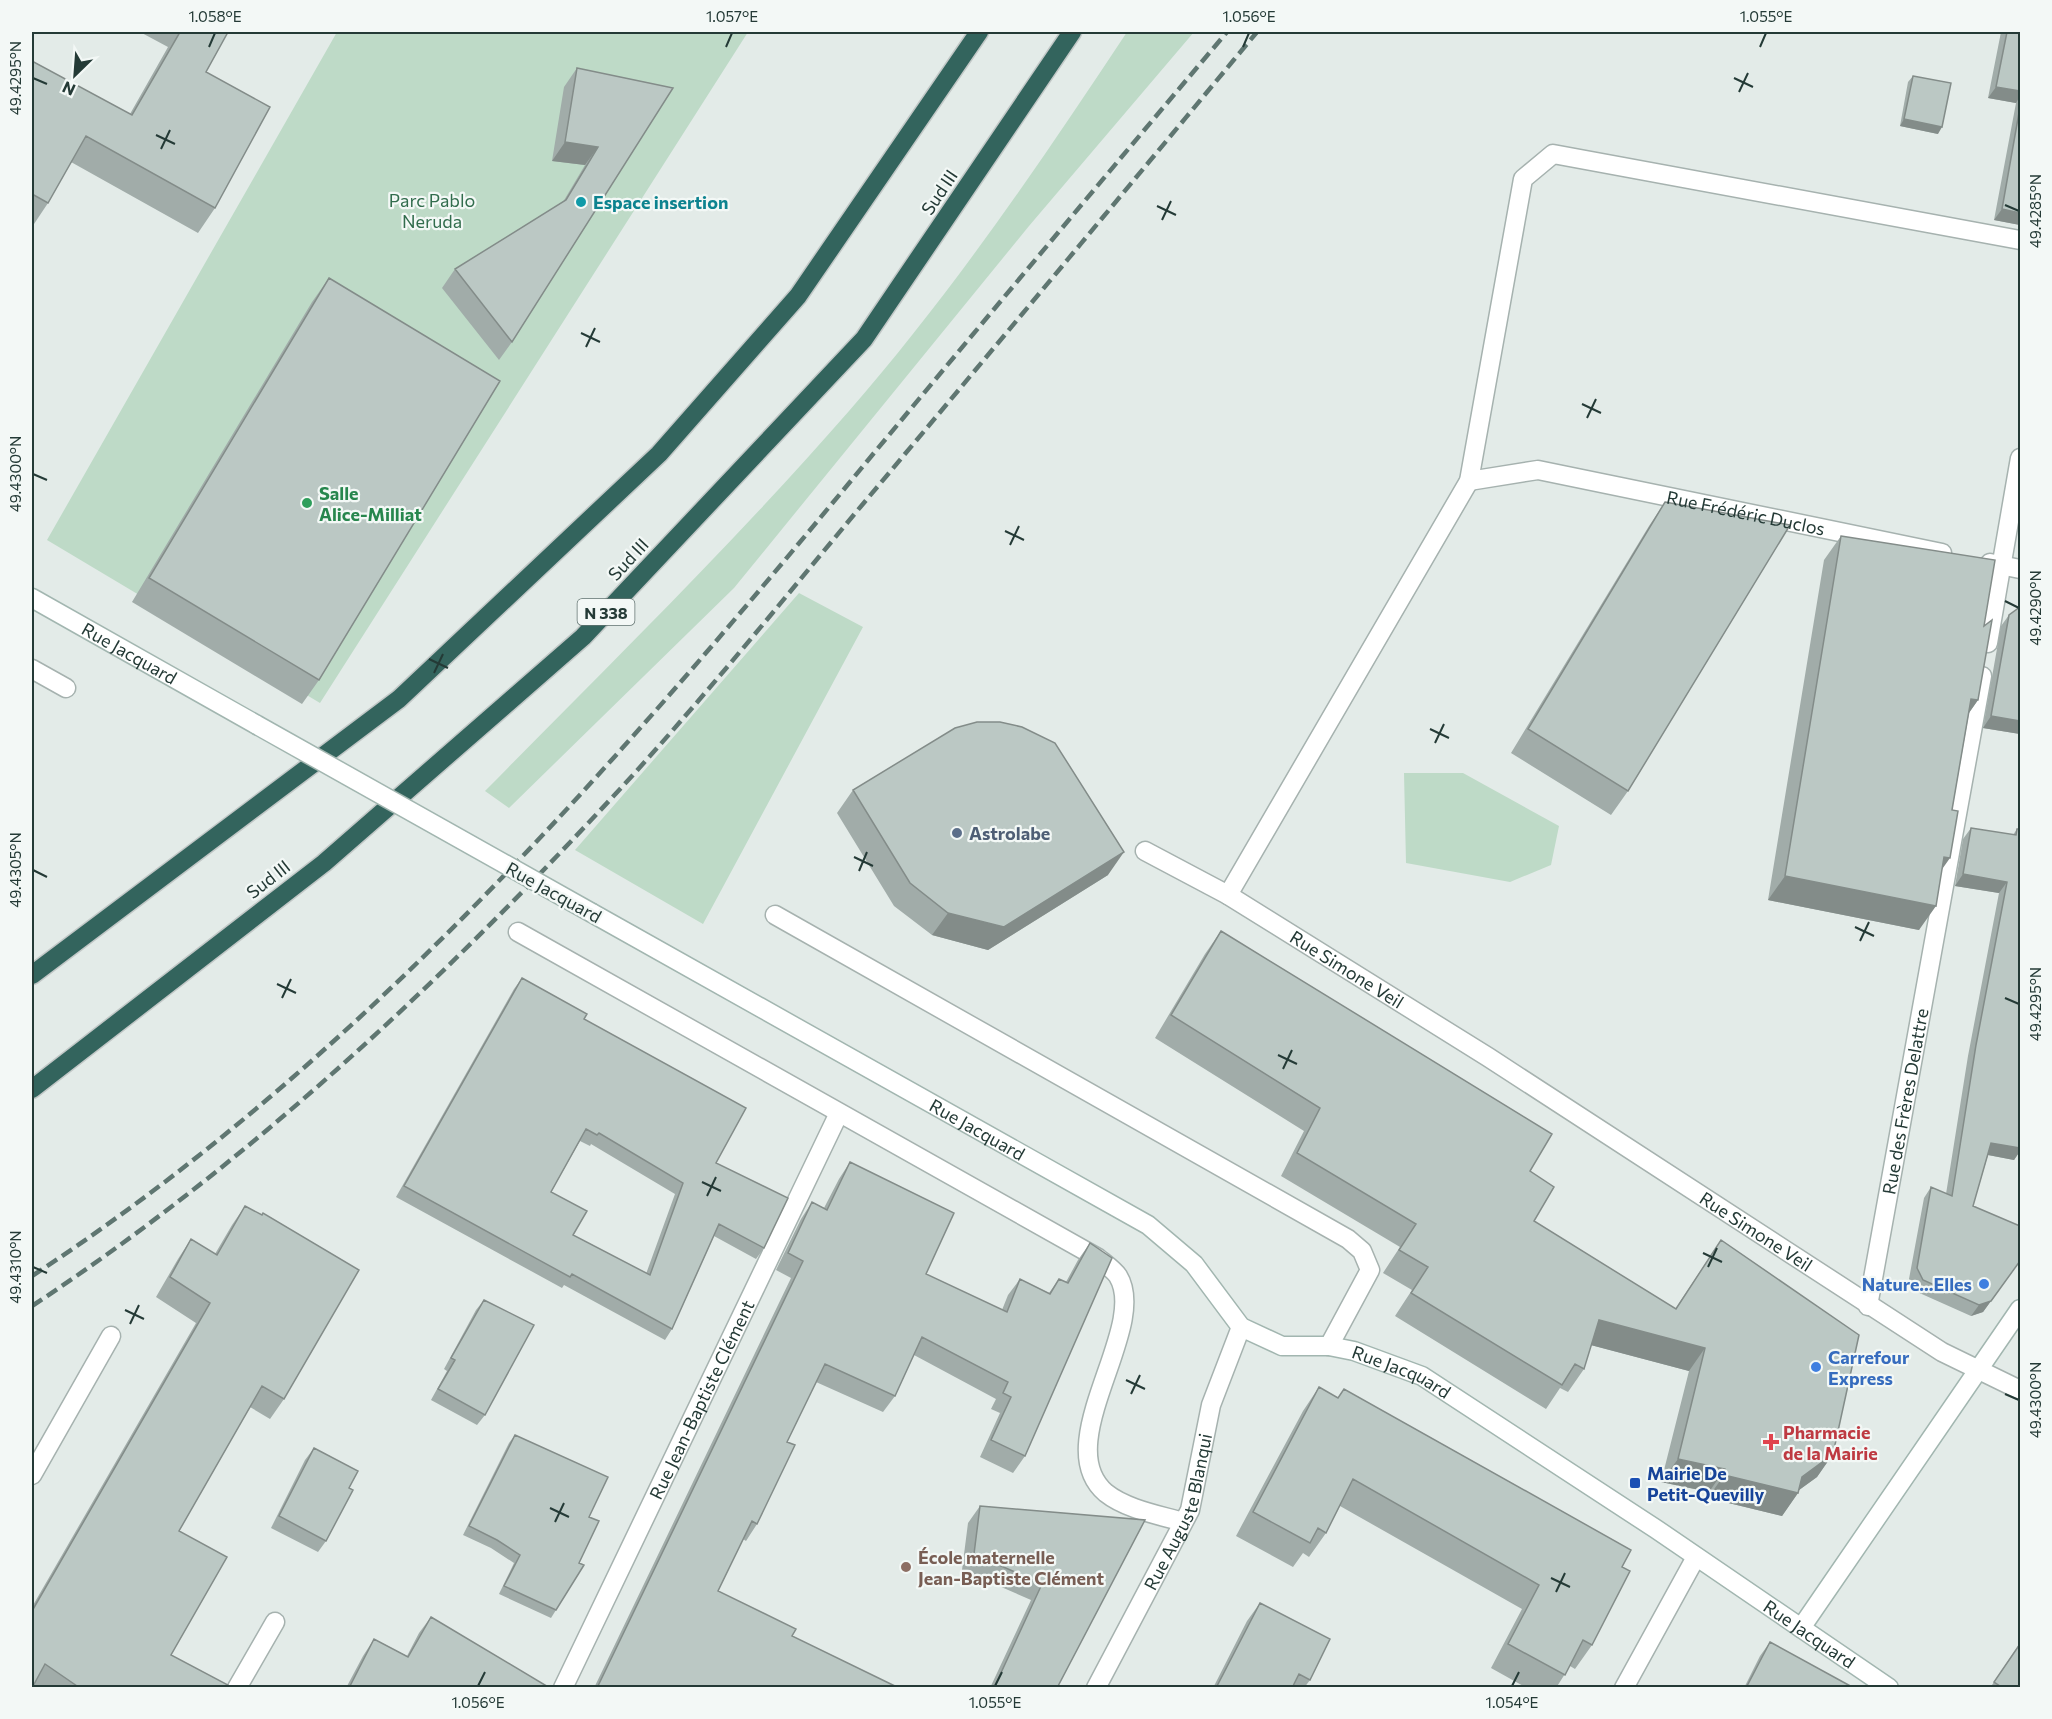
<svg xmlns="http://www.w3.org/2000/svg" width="2052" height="1719" font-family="Commissioner,sans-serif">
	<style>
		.green { fill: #bedac7 }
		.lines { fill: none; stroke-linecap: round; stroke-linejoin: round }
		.lane-casing { stroke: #a6b2af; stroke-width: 21 }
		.street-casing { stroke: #a6b2af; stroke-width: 21 }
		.secondary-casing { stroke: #a2b6b0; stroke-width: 21 }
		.highway-casing { stroke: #c2c8c7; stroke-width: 21 }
		.lane { stroke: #fff; stroke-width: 18 }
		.street { stroke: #fff; stroke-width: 18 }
		.secondary { stroke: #fff; stroke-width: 18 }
		.highway { stroke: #33645d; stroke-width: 18 }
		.rail { stroke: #5f7671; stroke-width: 4.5; stroke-dasharray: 12 6; stroke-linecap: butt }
		.secondary-bridge-casing { stroke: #a2b6b0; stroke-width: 21; stroke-linecap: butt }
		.secondary-bridge { stroke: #fff; stroke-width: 18 }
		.wall { fill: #a1aca9; fill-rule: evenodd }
		.shaded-wall { fill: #838c89 }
		.building { fill: #bbc8c4; stroke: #838c89; stroke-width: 1.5; fill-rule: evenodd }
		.ticks { fill: none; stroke: #243a36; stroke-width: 2 }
		.culture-dot { fill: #0f9aa8; stroke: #f3f8f6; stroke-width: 2 }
		.leisure-dot { fill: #2e9e5b; stroke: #f3f8f6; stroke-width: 2 }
		.service-dot { fill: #5c6f8a; stroke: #f3f8f6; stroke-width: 2 }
		.shop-dot { fill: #3f7fe0; stroke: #f3f8f6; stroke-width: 2 }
		.health-dot { fill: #e0444e; stroke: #f3f8f6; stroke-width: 2 }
		.transit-dot { fill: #1a4fb4; stroke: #f3f8f6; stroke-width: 2 }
		.education-dot { fill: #8d6e63; stroke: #f3f8f6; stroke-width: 2 }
		.labels { text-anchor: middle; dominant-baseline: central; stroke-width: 4.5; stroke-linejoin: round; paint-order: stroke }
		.shield { fill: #f3f8f6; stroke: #627370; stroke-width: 1.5 }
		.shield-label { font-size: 16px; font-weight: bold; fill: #243a36 }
		.street-label { font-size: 18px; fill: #243a36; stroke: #f3f8f6 }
		.park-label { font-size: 18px; fill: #326d4d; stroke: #f3f8f6 }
		.culture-label { font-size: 18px; font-weight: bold; fill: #0d838f; stroke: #f3f8f6; text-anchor: start }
		.leisure-label { font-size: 18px; font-weight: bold; fill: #27864d; stroke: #f3f8f6; text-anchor: start }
		.service-label { font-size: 18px; font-weight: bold; fill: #4e5e75; stroke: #f3f8f6; text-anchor: start }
		.shop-label { font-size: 18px; font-weight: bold; fill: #366cbe; stroke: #f3f8f6; text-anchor: end }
		.health-label { font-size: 18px; font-weight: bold; fill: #be3a42; stroke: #f3f8f6; text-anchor: start }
		.transit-label { font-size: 18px; font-weight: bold; fill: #164399; stroke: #f3f8f6; text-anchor: start }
		.education-label { font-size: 18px; font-weight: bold; fill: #785e54; stroke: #f3f8f6; text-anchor: start }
		.neatline { fill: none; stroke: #243a36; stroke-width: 2 }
		.ticks-label { font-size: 15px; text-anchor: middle; fill: #243a36 }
	</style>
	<rect width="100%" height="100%" fill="#e3ebe8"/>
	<path class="green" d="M337,32H748L320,703L47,540Z
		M1127,32H1194L1029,226L734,588L509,808L485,791C608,666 734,543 849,411C952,293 1041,162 1127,32Z
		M799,593L863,627L703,924L575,850Z
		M1404,773H1463L1559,826L1551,865L1510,882L1406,863Z"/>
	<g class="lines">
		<defs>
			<path id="lane" d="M32,669L66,688
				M1145,851L1228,895
				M775,915L1348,1239L1362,1251L1370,1270L1329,1346
				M1624,1688L1696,1557"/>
			<g id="street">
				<path id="s1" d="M2020,240L1553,154L1523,179L1469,481L1228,895L1488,1057L1942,1352L2020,1390"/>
				<path id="s2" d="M1469,481L1538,470L1942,553"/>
				<path d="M1990,563L2020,569"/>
				<path d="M1988,643L2020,458"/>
				<path d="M518,932L1098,1258C1104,1263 1114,1270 1118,1276C1150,1328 1048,1444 1106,1493C1126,1509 1159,1515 1183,1522"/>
				<path id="s3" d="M1868,1306L1982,676"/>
				<path d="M32,1475L111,1336"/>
				<path d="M237,1688L275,1622"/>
				<path id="s4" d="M563,1688L839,1113"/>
				<path id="s5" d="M1096,1688L1190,1510L1211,1405L1241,1327"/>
			</g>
			<g id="secondary">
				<path id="s6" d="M32,598L257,725"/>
				<path id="s7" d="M592,913L1148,1225L1194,1264L1241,1327L1282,1346H1329L1354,1351L1422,1376L1656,1529L1889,1688"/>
				<path d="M1801,1628L2020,1309"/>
			</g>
			<path id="highway" d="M32,975L399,699L659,454L798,296L979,32
				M32,1089L324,863L583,637L864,339L1072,32"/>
		</defs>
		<use href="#lane" class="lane-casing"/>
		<use href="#street" class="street-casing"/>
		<use href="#secondary" class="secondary-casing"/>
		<use href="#highway" class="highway-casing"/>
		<use href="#lane" class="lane"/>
		<use href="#street" class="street"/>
		<use href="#secondary" class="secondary"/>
		<use href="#highway" class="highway"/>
		<path class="rail" d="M32,1276C361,1061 621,759 869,459C988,316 1107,174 1227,32
			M32,1306C255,1159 451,973 632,776C710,690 783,600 857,511C991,352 1124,192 1257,32"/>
		<defs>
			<path id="secondary-bridge" d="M257,725L592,913"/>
		</defs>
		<use href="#secondary-bridge" class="secondary-bridge-casing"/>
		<use href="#secondary-bridge" class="secondary-bridge"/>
	</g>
	<path class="wall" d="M140,32H228L206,72L215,208L198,233L71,162L48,203L32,227V61L130,114L168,47Z
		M2001,32H2020V225L1994,220L2016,103L1988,98Z
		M577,68L673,88L512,342L499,360L442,288L455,269L563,202L585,165L552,161L564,87Z
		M1913,76L1938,134L1900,126L1908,82Z
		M329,278L319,680L302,704L132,602L312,302Z
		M1665,502L1628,791L1611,815L1511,753L1649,526Z
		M1841,536L1984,626L1978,700L1969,713L1942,868L1919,930L1768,900L1824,560Z
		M2020,607V734L1983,728L2001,626L2009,615Z
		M853,790L1108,875L988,950L932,935L894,906L837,813Z
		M1971,828L2013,835L2017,829H2020V1151L2014,1160L1988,1155L1973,1206L2020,1261L1983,1312L1971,1316L1915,1291L1909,1279L1924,1198L1931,1187L1946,1194L1968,1056L1999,893L1955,886L1963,839Z
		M1221,931L1530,1171L1534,1221L1675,1309L1721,1240L1833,1454L1817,1477L1799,1490L1798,1493L1782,1516L1708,1498L1709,1492L1661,1482L1689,1371L1591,1345L1584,1369L1568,1392L1560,1388L1546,1409L1395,1316L1412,1290L1383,1273L1400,1247L1281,1176L1304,1131L1155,1038L1205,954Z
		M522,978L584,1019L716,1163L764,1248L756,1259L714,1236L672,1329L665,1340L564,1285L562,1288L396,1197L514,989ZM580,1141L590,1146L591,1144L675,1194L646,1274L573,1235L551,1192Z
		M850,1162L926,1274L1002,1310L1008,1295L1020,1279L1049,1293L1059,1279L1066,1282L1078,1260L1090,1243L1025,1456L1013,1473L980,1457L1000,1413L991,1409L996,1399L914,1355L895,1396L883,1412L816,1382L787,1442L757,1524L746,1541L743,1539L718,1591L792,1636L899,1688H594L791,1278L776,1270L801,1219L812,1202L824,1208L839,1179Z
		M245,1206L284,1399L270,1419L250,1407L179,1531L171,1655L227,1688H37L33,1685L32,1688V1607L196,1323L156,1297L178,1259L191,1239L215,1254L232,1225Z
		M484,1300L485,1415L477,1425L431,1400L447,1371L444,1369L476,1310Z
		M1319,1387L1338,1398L1344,1389L1622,1567L1592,1645L1575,1669L1570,1666L1556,1688H1527L1491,1668L1522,1609L1340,1506L1326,1533L1309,1557L1303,1553L1293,1567L1236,1536L1303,1411Z
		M515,1435L589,1517L556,1610L551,1618L499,1594L514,1563L491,1548L463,1535L509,1443Z
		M314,1448L349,1488L326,1541L318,1552L271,1528L305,1460Z
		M980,1506L1145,1520L1057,1688H990L1031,1600L962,1570L968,1523Z
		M1260,1603L1310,1680L1304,1688H1213L1247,1621Z
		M431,1617L550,1688H346L363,1656L374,1639L407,1656L419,1633Z
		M1770,1642L1854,1688H1744L1760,1656Z
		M2020,1643V1688H1990Z"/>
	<path class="shaded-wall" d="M1996,87L2020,91V96L2016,103L1988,98Z
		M1904,119L1942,127L1938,134L1900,126Z
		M565,142L598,147L585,165L552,161Z
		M2002,209L2020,213V225L1994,220Z
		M1971,699L1978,700L1961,724Z
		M1991,716L2020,721V734L1983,728Z
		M1124,852L1108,875L988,950L932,935L948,913Z
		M1944,857L1950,858L1933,882Z
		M1963,874L2007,882L1999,893L1955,886Z
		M1785,876L1936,906L1919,930L1768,900Z
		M1991,1143L2020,1148V1151L2014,1160L1983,1154Z
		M2020,1261L1983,1312L1971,1316L1979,1305Z
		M1599,1320L1705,1348L1689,1371L1583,1343Z
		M1833,1454L1817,1477L1795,1493H1798L1782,1516L1708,1498L1724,1475L1802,1477Z
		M1678,1459L1725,1469L1709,1492L1661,1482Z"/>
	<path class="building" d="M180,32H228L206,72L270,107L215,208L86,136L48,203L32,194V61L132,115Z
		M2007,32H2020V91L1996,87Z
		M577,68L673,88L512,342L455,269L566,200L598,147L565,142Z
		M1913,76L1951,83L1942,127L1904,119Z
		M2020,107V213L2002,209Z
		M329,278L500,381L319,680L149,578Z
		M1665,502L1790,525L1628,791L1528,729Z
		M1841,536L1995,560L1984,626L1992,620L1978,700L1971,699L1952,810L1958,811L1950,858L1944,857L1936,906L1785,876Z
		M2020,607V721L1991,716L2009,615Z
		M977,722H1000L1022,727L1055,743L1124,852L1004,927L948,913L910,883L853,790L955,728Z
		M1971,828L2016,835L2017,829H2020V1148L1991,1143L1973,1206L2020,1226V1261L1991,1301L1979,1305L1923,1280L1917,1268L1931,1187L1952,1196L1976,1045L2007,882L1963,874Z
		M1221,931L1552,1134L1530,1171L1554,1187L1534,1221L1676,1309L1721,1240L1859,1335L1833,1454L1802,1477L1798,1493L1724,1475L1725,1469L1678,1459L1705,1348L1599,1320L1584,1369L1575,1364L1562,1385L1411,1293L1428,1267L1399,1250L1416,1224L1297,1153L1320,1108L1171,1015Z
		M522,978L587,1014L584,1019L746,1108L716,1163L788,1198L764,1248L719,1224L672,1329L572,1274L570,1277L404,1186ZM586,1129L597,1135L599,1133L683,1183L650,1275L573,1235L587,1211L551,1192Z
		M850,1162L954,1213L926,1274L1007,1312L1020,1279L1050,1294L1059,1279L1068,1283L1090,1243L1112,1258L1025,1456L991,1440L1011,1397L1003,1393L1008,1382L922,1337L895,1396L825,1364L787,1442L795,1445L757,1524L752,1521L718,1591L796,1629L792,1636L899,1688H597L803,1261L788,1253L812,1202L827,1210Z
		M245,1206L262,1215L263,1213L359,1270L284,1399L262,1386L179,1531L227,1557L171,1655L228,1685L227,1688H80L45,1664L32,1688V1611L210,1303L170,1277L191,1239L217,1255Z
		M484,1300L534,1325L485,1415L438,1389L455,1360L451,1358Z
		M1319,1387L1338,1398L1344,1389L1631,1550L1622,1567L1630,1571L1592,1645L1583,1640L1565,1675L1508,1644L1539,1585L1353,1479L1326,1533L1318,1528L1310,1543L1253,1512Z
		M515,1435L608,1477L589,1517L599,1521L579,1563L584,1565L556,1610L504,1586L520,1555L497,1540L469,1526Z
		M314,1448L358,1471L349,1488L353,1490L326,1541L279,1516Z
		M980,1506L1145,1520L1057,1688H994L1042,1584L974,1554Z
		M1260,1603L1330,1639L1310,1680L1299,1674L1292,1688H1216Z
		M431,1617L550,1688H349L374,1639L408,1657Z
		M1770,1642L1854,1688H1746Z
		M2020,1644V1688H2003L1994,1682Z"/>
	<path class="ticks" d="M209,47L215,33M726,47L732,33M1243,47L1249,33M1760,47L1766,33M33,78L47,84M1734,78L1753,87M1739,92L1748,73M156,135L175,144M161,149L170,130M2005,205L2019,211M1157,206L1176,215M1162,220L1171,201M581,333L600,342M586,347L595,328M1582,404L1601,413M1587,418L1596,399M33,474L47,480M1005,531L1024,540M1010,545L1019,526M2005,601L2019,608M429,659L448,668M434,673L443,654M1430,729L1449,738M1435,743L1444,724M854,857L873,866M33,870L47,877M859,871L867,852M1855,927L1874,936M1860,941L1869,922M277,984L296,993M282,998L291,979M2005,998L2019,1004M1278,1055L1297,1064M1283,1069L1292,1050M702,1182L721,1191M707,1196L716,1177M1703,1253L1722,1262M33,1267L47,1273M1708,1267L1717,1248M125,1310L144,1319M130,1324L139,1305M1126,1380L1145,1389M1131,1394L1140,1375M2005,1394L2019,1400M550,1508L569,1517M555,1522L564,1503M1551,1578L1570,1587M1556,1592L1565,1573M478,1686L485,1672M995,1686L1002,1672M1512,1686L1519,1672"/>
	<circle class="culture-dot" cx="581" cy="202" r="6"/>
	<circle class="leisure-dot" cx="307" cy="503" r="6"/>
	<circle class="service-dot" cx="957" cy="833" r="6"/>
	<g class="shop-dot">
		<circle cx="1984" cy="1284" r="6"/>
		<circle cx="1816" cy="1367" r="6"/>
	</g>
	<path class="health-dot" d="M1768 1433h6v6h6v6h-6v6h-6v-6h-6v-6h6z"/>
	<rect class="transit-dot" x="1629" y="1477" width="12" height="12" rx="3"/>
	<circle class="education-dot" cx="906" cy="1567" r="6"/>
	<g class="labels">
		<rect class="shield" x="577.5" y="599" width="57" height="26" rx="4.5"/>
		<g class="shield-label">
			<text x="606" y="612">N 338</text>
		</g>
		<g class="street-label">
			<text transform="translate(939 192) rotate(-56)">Sud III</text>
			<text stroke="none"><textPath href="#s2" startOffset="282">Rue Frédéric Duclos</textPath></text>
			<text transform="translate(628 559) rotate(-47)">Sud III</text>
			<text stroke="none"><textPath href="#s6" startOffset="112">Rue Jacquard</textPath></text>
			<text transform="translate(268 879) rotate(-38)">Sud III</text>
			<text transform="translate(554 892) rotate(29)">Rue Jacquard</text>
			<text stroke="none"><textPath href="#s1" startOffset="1440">Rue Simone Veil</textPath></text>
			<text stroke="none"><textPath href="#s3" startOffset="208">Rue des Frères Delattre</textPath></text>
			<text stroke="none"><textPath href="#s7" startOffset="442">Rue Jacquard</textPath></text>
			<text stroke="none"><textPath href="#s1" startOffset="1926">Rue Simone Veil</textPath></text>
			<text stroke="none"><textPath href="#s7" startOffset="946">Rue Jacquard</textPath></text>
			<text stroke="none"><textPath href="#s4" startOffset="320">Rue Jean-Baptiste Clément</textPath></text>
			<text stroke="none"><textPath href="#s5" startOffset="196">Rue Auguste Blanqui</textPath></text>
			<text stroke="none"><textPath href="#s7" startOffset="1432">Rue Jacquard</textPath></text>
		</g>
		<g class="park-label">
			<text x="432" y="200">Parc Pablo<tspan x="432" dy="21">Neruda</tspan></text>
		</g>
		<g class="culture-label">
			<text x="593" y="202">Espace insertion</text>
		</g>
		<g class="leisure-label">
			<text x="319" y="493">Salle<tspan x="319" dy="21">Alice-Milliat</tspan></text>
		</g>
		<g class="service-label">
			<text x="969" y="833">Astrolabe</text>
		</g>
		<g class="shop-label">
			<text x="1972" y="1284">Nature...Elles</text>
			<text x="1828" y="1357" text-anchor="start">Carrefour<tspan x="1828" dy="21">Express</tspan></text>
		</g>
		<g class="health-label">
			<text x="1783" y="1432">Pharmacie<tspan x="1783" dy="21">de la Mairie</tspan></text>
		</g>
		<g class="transit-label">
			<text x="1647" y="1473">Mairie De<tspan x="1647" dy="21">Petit-Quevilly</tspan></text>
		</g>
		<g class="education-label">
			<text x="918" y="1557">École maternelle<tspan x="918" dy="21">Jean-Baptiste Clément</tspan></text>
		</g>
	</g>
	<rect width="2052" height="1719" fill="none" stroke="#f3f8f6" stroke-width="66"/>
	<g transform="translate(75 75) rotate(205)" stroke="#f3f8f6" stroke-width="4.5" paint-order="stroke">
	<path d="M0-4.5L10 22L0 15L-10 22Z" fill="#243a36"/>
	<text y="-9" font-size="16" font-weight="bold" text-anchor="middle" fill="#243a36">N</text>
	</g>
	<rect x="33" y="33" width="1986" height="1653" class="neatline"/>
	<g class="ticks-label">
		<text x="215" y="22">1.058°E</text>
		<text x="732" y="22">1.057°E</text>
		<text x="1249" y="22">1.056°E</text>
		<text x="1766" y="22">1.055°E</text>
		<text transform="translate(16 78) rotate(-90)" y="5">49.4295°N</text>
		<text transform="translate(2036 211) rotate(-90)" y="5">49.4285°N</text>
		<text transform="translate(16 474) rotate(-90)" y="5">49.4300°N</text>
		<text transform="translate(2036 608) rotate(-90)" y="5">49.4290°N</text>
		<text transform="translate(16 870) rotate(-90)" y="5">49.4305°N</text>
		<text transform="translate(2036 1004) rotate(-90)" y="5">49.4295°N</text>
		<text transform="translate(16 1267) rotate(-90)" y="5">49.4310°N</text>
		<text transform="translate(2036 1400) rotate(-90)" y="5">49.4300°N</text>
		<text x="478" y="1708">1.056°E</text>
		<text x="995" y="1708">1.055°E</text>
		<text x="1512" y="1708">1.054°E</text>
	</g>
</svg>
